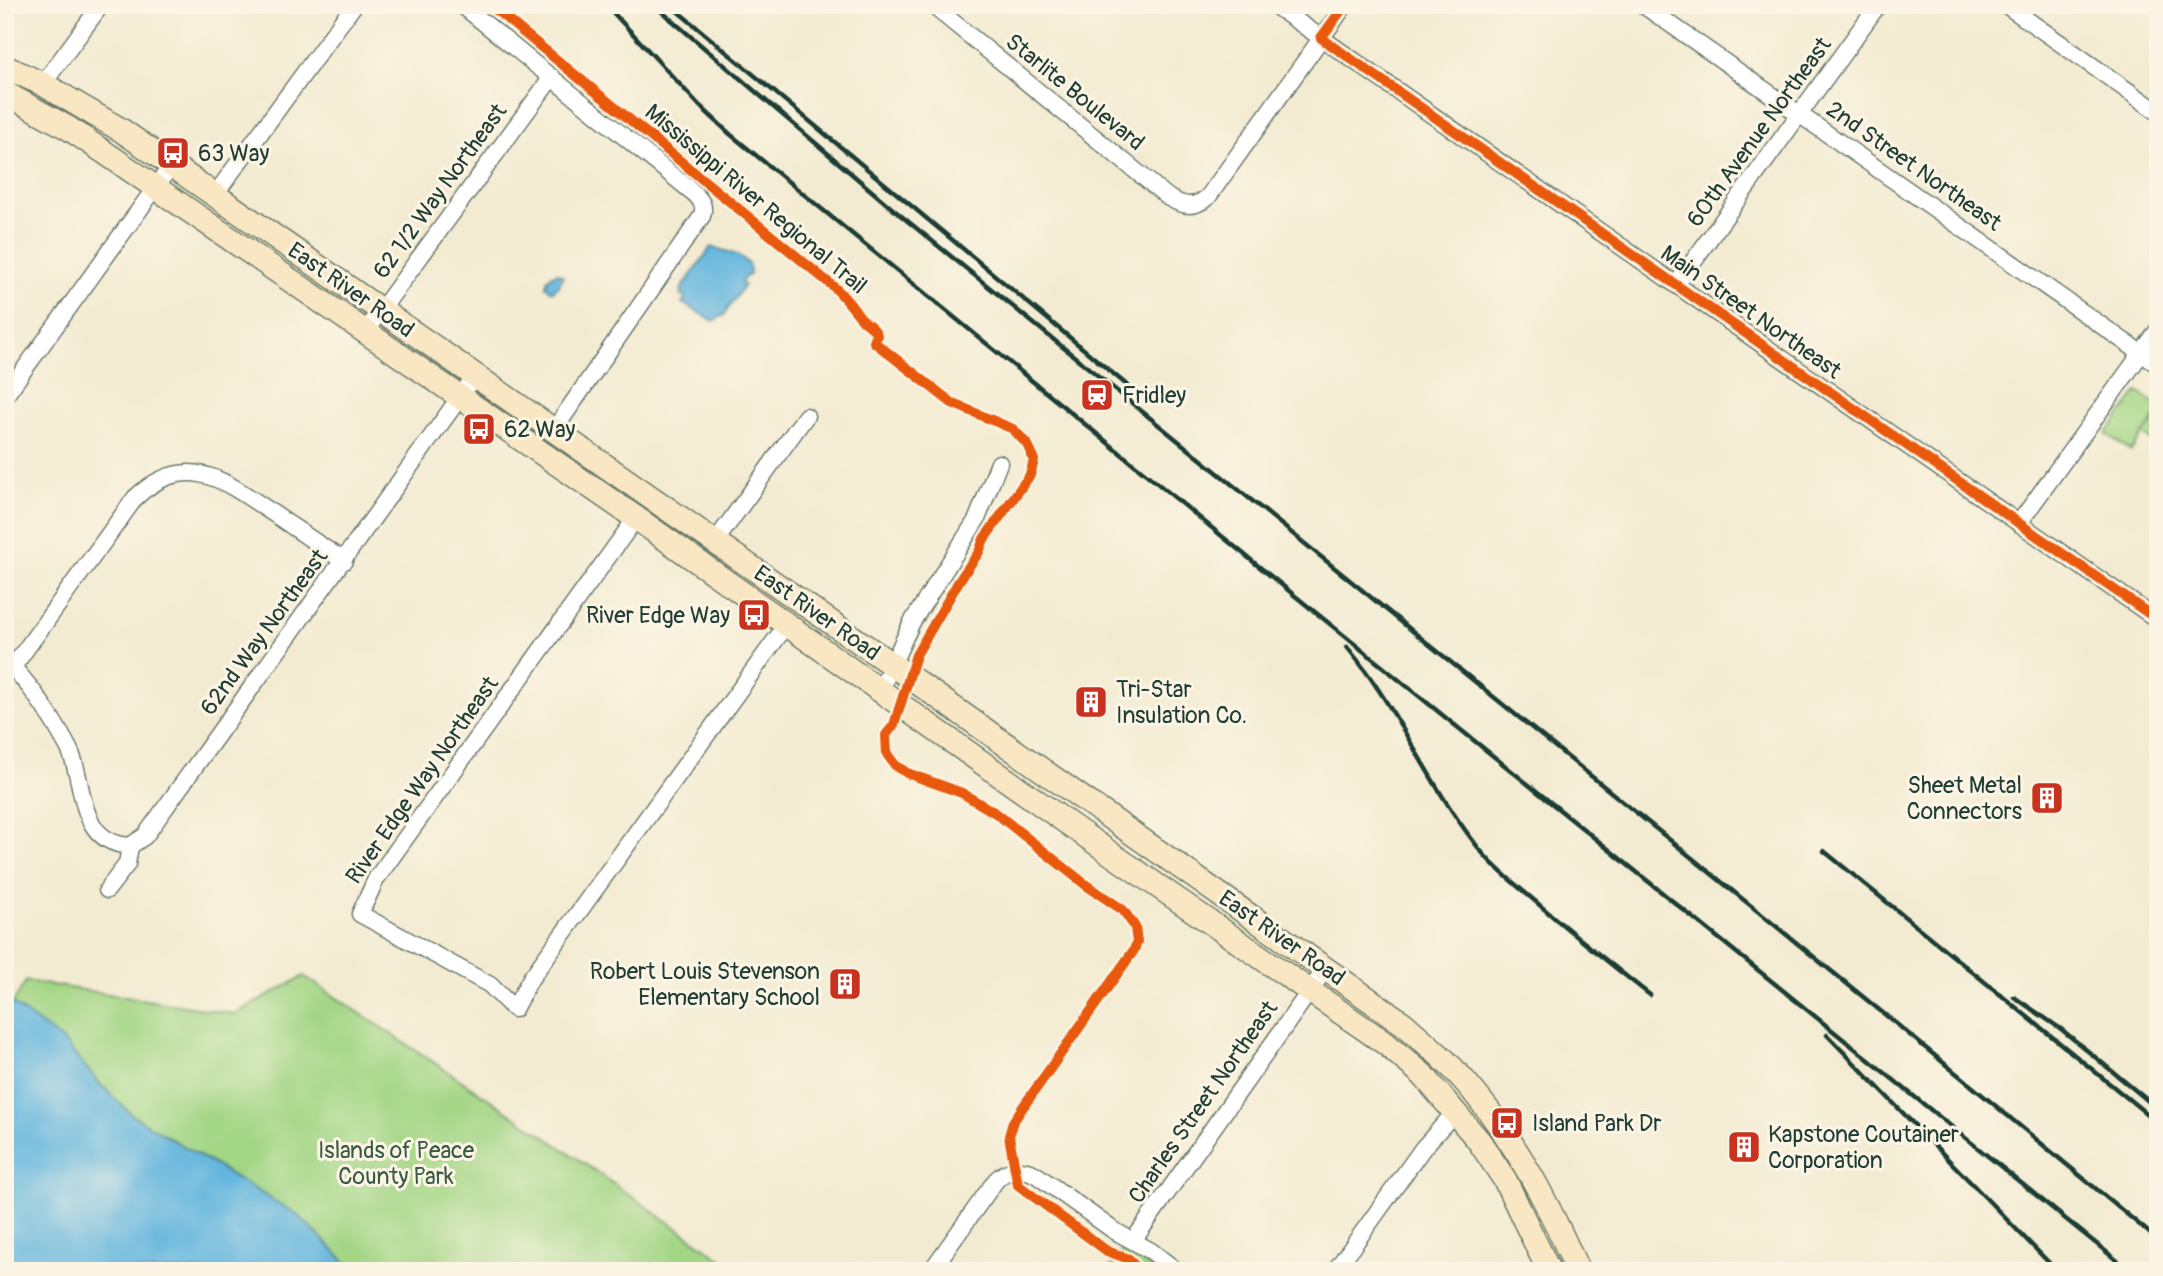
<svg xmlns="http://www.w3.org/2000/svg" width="2163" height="1276" font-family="Pangolin,sans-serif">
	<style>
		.green { fill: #a2d584; stroke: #60895c; stroke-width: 2 }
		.water { fill: #62b5de; stroke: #407989; stroke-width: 2 }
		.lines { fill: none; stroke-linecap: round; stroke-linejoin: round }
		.minor-casing { stroke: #697a6b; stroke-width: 19 }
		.secondary-casing { stroke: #697a6b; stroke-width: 26 }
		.minor { stroke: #fff; stroke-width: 16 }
		.secondary { stroke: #f9e7c3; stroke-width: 23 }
		.rail { stroke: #1f3d34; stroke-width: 4.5 }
		.cycleway-casing { stroke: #fcf5e5; stroke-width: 15 }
		.cycleway { stroke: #e8590c; stroke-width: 10 }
		.labels { text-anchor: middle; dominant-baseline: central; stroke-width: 6; stroke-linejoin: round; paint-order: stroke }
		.street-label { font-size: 23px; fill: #1f3d34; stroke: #fcf5e5 }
		.poi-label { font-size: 23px; fill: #1f3d34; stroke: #fcf5e5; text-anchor: start }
		.park-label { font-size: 23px; fill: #395b44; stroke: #fcf5e5 }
	</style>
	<rect width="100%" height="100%" fill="#fcf5e5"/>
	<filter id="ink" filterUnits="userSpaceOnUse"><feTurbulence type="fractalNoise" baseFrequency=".0143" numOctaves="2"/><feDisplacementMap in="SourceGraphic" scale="14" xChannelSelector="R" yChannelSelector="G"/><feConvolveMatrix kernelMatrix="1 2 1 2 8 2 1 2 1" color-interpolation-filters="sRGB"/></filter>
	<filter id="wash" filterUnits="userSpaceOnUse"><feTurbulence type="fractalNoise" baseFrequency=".00686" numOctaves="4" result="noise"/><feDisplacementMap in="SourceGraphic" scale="28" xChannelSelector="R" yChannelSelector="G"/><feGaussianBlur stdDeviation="1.57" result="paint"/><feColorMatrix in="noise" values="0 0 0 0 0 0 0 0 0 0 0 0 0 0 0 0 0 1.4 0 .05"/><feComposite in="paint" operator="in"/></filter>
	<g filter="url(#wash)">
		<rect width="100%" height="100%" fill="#f3ebd1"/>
		<path class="green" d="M2138,392L2158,406V414L2144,433L2158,417V446L2143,434L2131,451L2106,434Z
			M304,976L546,1137L739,1271H355L299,1216L132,1115L12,1004L26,981L235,1014Z
			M1124,1248L1156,1271H1108Z"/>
		<path class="water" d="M711,247C726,252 752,254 750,275L745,277L741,283L744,285L724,315L714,321L682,303L686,297L681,295L682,288Z
			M557,273L563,276L559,286L553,291L546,287C546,280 550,275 557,273Z
			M5,998L63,1041L100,1084L132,1115L299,1216L355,1271H5Z"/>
	</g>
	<g filter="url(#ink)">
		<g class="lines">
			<defs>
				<path id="minor" d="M462,5L695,194C702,202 705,206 702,216L554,430
					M932,5L1169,198C1185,207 1194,208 1208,197L1345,5
					M1274,5L2158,620
					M1643,5L2158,365
					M2006,5L2158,112
					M43,84L101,5
					M214,196L354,5
					M1676,285L1878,5
					M365,332L552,77
					M5,396L171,166
					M636,518L376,879L360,914L490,985L514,1009L531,978L787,624
					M2019,523L2158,330
					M715,542L806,416
					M7,662C30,683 52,718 67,745C87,779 74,842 130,846
					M13,667L135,498C186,450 224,480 271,512C295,528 319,545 344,561
					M880,691L912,622L977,519L999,463
					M107,890L127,864L130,846L145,836L150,829L475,376
					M1133,1241L1326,968
					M931,1271L996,1180C1007,1169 1021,1167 1035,1174L1113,1230L1151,1251L1177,1271
					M1335,1271L1423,1148L1455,1112"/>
				<path id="secondary" d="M5,67L43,84L121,130L891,664L1404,1024C1428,1045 1453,1066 1473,1091C1519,1146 1549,1206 1578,1271
					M5,93L68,128L104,152L636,518L1110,853L1385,1043L1423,1075L1479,1141L1505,1180L1549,1271"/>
			</defs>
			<use href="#minor" class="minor-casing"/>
			<use href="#secondary" class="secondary-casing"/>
			<use href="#minor" class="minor"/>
			<use href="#secondary" class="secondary"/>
			<path class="rail" d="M606,5L699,105L730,134L1294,595L2130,1271
				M654,5L894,210L1899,1026L2158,1240
				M670,5L1128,386
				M1347,647C1398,708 1426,780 1474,842C1490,865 1514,883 1535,901C1572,934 1611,964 1650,995
				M1824,851L2158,1123
				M2014,997L2061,1029L2158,1109
				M1827,1035L2057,1271"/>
			<defs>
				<path id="cycleway" d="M490,5L834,287C845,297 852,307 861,318C867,325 874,326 877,335L874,342L952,403L1013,429L1027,444L1034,460L1030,475L984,539L979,552L959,581L916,655L894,725L886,735L887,754L895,765L907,773L962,793L997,814L1086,885L1123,910L1135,927L1137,942L1134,950L1023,1107L1013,1122L1009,1136L1018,1185L1107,1251L1129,1259L1139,1271
					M1345,5L1321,38L2158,620"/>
			</defs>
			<use href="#cycleway" class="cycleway-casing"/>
			<use href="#cycleway" class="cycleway"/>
		</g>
	</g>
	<defs>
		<symbol id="bus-square" viewBox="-11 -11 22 22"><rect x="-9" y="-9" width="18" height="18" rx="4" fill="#c8321e" stroke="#fcf5e5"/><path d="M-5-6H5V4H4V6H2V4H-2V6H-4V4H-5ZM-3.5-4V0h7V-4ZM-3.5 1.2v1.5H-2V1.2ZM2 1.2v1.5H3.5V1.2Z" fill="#fff"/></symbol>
		<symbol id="station-square" viewBox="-11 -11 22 22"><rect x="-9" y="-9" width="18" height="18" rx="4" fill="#c8321e" stroke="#fcf5e5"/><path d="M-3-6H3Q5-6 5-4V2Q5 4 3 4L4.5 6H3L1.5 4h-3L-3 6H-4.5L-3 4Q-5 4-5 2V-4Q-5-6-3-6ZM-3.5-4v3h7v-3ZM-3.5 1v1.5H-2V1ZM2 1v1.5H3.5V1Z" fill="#fff"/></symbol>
		<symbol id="building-square" viewBox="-11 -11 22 22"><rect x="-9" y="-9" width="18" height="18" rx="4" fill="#c8321e" stroke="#fcf5e5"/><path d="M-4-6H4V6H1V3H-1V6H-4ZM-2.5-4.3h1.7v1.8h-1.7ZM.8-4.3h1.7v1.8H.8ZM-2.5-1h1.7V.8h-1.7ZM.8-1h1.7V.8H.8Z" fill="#fff"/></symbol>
	</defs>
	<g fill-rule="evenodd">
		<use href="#bus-square" x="154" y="134" width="38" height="38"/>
		<use href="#station-square" x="1078" y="376" width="38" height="38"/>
		<use href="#bus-square" x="460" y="410" width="38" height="38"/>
		<use href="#bus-square" x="735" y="596" width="38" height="38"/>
		<use href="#building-square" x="1072" y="683" width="38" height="38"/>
		<use href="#building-square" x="2028" y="779" width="38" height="38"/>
		<use href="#building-square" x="826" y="965" width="38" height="38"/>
		<use href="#bus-square" x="1488" y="1104" width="38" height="38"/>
		<use href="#building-square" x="1725" y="1128" width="38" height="38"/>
	</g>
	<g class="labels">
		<g class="street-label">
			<text transform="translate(1075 92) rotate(39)">Starlite Boulevard</text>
			<text transform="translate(1759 132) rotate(-54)">60th Avenue Northeast</text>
			<text transform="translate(1914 166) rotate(35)">2nd Street Northeast</text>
			<text transform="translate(440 191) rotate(-54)">62 1/2 Way Northeast</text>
			<text transform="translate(756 199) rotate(40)">Mississippi River Regional Trail</text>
			<text transform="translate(351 290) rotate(35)">East River Road</text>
			<text transform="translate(1751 312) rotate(35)">Main Street Northeast</text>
			<text transform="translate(817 613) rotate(35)">East River Road</text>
			<text transform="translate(264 632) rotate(-54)">62nd Way Northeast</text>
			<text transform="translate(422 780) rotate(-55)">River Edge Way Northeast</text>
			<text transform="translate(1282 938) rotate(35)">East River Road</text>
			<text transform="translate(1203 1102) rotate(-55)">Charles Street Northeast</text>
		</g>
		<g class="poi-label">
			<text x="198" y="153">63 Way</text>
			<text x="1122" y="395">Fridley</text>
			<text x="504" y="429">62 Way</text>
			<text x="730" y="615" text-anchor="end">River Edge Way</text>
			<text x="1116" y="689">Tri-Star<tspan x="1116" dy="26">Insulation Co.</tspan></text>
			<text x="2022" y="785" text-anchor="end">Sheet Metal<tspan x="2022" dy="26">Connectors</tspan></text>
			<text x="820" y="971" text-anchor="end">Robert Louis Stevenson<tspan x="820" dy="26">Elementary School</tspan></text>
			<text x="1532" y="1123">Island Park Dr</text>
			<text x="1768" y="1134">Kapstone Coutainer<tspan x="1768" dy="26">Corporation</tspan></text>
		</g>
		<g class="park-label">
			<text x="396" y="1150">Islands of Peace<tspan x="396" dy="26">County Park</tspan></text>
		</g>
	</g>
	<rect width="2163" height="1276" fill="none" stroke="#fcf5e5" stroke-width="28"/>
</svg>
